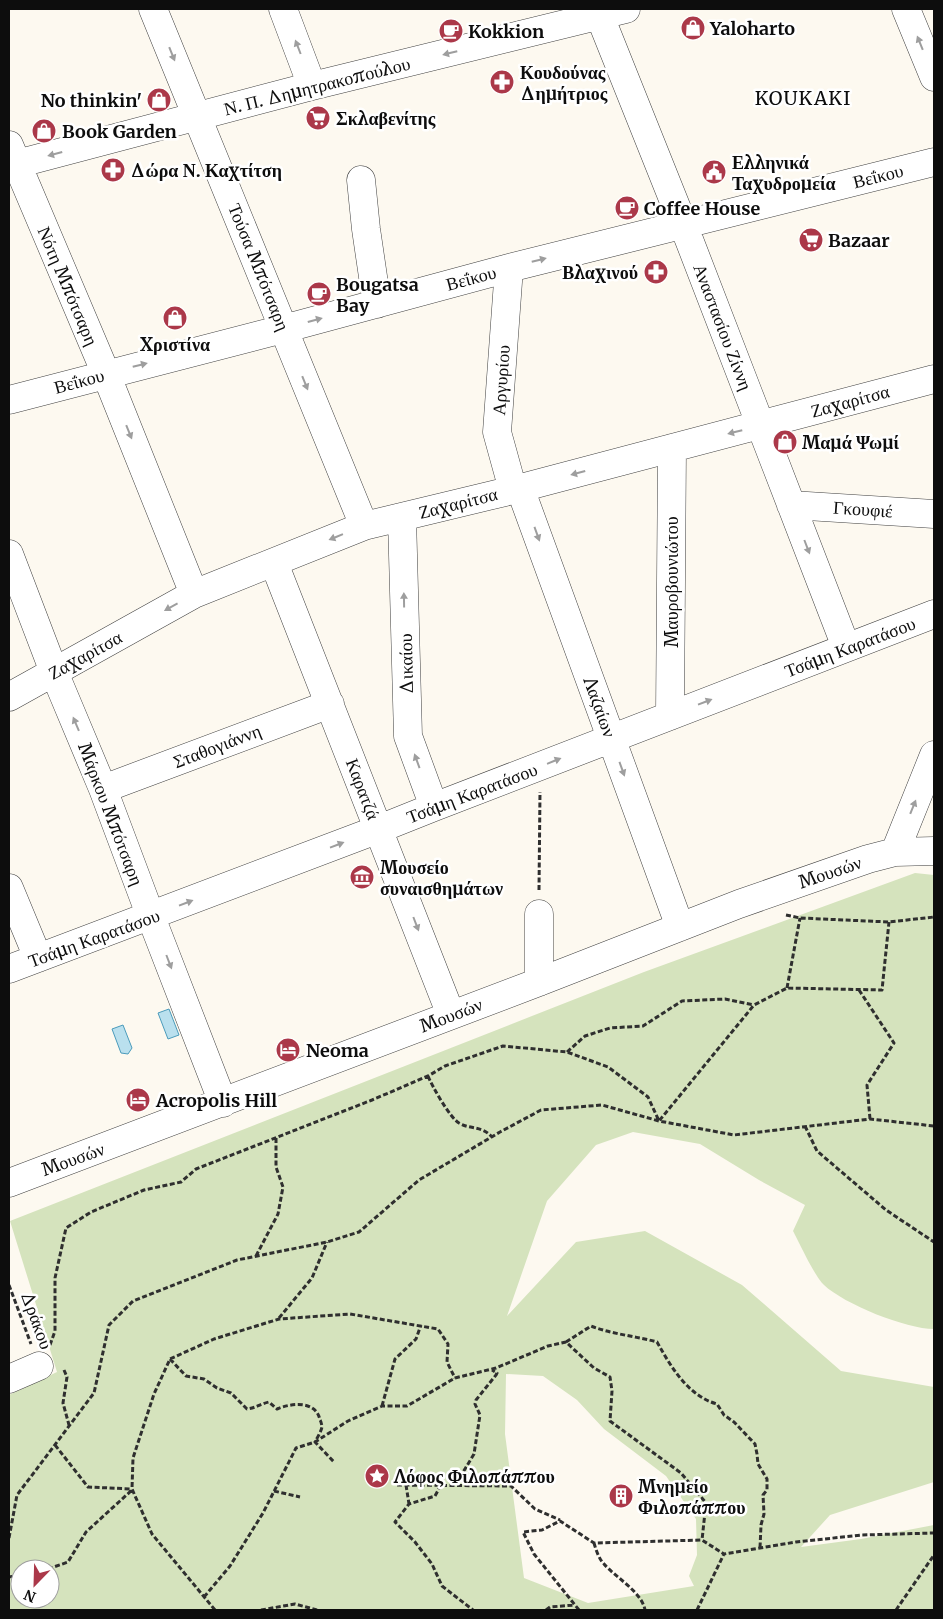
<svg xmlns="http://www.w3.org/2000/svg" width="943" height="1619" font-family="Merriweather,serif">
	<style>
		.green { fill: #d5e3bd; fill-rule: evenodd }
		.water { fill: #bae0ee; stroke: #4b9bbb }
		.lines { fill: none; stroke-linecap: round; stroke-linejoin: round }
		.minor-casing { stroke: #404040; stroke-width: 29 }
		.path { stroke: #2f2f2f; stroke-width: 3; stroke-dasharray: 5 2.5; stroke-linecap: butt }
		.minor { stroke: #fff; stroke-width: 28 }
		.oneway { fill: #9e9e9e }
		.labels { text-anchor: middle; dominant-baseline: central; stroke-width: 5; stroke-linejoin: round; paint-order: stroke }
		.poi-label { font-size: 18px; font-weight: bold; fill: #0d0d0d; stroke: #fff; text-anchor: start }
		.street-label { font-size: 18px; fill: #0d0d0d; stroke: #fff }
		.neighbourhood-label { font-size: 19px; letter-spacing: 1px; fill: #0d0d0d; stroke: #fff }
	</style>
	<rect width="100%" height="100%" fill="#fdf9f0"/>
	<path class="green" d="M915,873L934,875V1329C906,1329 844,1304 824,1285C815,1277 799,1242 793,1231L805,1205L759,1180L700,1144L633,1132L596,1145L547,1201L507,1316L576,1242L645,1231L742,1285L841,1371L934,1387V1482L830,1515L801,1547L861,1539L934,1525V1610H9V1395L57,1372L10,1221L644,972ZM506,1374L543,1376L577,1400L604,1429L666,1476L696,1519L697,1555L689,1576L694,1586L588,1603L524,1578L505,1434ZM20,1569H50V1599H20Z"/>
	<path class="water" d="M169,1009L179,1035L168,1039L158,1013Z
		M123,1025L132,1048L128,1054L121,1053L112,1029Z"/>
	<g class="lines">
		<defs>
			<path id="minor" d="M153,9L364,526
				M283,9L312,86
				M597,9L683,224L846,647
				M906,9L934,77
				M9,145L106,374L194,594
				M9,166L312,86L626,9
				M361,180L366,229L377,304
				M509,268L497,432L513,490
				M9,400L283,329L509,268L934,162
				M520,488L680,927
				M791,505L934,514
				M402,518L408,736L434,807
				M9,554L54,672L103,789L151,917L223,1103
				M274,563L451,1015
				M9,697L194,594L364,526L513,490L934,379
				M670,716L672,448
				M103,789L330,704
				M895,852L934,755
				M9,888L38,958
				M9,969L379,829L434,807L934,614
				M539,982V914
				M9,1183L539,982L739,904L868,859L895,852L934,851
				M9,1379L39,1366"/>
		</defs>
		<use href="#minor" class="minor-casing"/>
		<path class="path" d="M539,890L540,792
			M786,915L800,918L889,922L934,917
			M787,988L800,918
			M859,990L894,1043L867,1085L870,1119
			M567,1052L585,1036L610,1028L643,1026L682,1001L725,999L754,1005
			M428,1076C432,1086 450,1118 459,1123C471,1130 481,1125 492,1137
			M805,1126L817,1151L886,1210L934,1242
			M256,1256L278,1214L283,1187L276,1167V1137
			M9,1285L31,1344
			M279,1318L312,1278L327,1242
			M566,1342L591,1326C611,1334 635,1336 657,1342C671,1367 688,1396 717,1404L724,1415L734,1422L755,1444L757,1454L758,1464L767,1479V1490L763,1495L764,1514L761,1525L760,1548
			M50,1345L55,1331V1278L66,1228L91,1212L144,1190L181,1182L196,1169L372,1100L428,1076L445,1066L503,1046L567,1052L608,1067L648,1097L659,1121L754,1005L787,988L882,990L889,922
			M170,1359L186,1376L204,1379L217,1388L231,1393L247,1409C256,1408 260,1404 269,1402L277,1409C291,1403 316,1400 320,1420C321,1421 322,1426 322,1427C321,1432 317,1438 315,1442L334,1462
			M64,1370L67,1377L63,1403L69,1425
			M382,1406L395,1359L416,1339L421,1325
			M55,1445L88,1487L132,1489
			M456,1484L474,1454L480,1415L475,1404L476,1400L496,1375L497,1373L492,1370
			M397,1485L511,1486L535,1509L560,1520
			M406,1485L409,1504
			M441,1485L435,1496L409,1504L395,1522L415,1542L432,1564L442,1586L473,1610
			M274,1491L300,1497
			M9,1538L17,1495L94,1393L109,1325L133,1301L237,1260L327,1242L359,1232L419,1180L500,1132L541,1110L602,1105L659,1121L734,1135L870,1119L934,1126
			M594,1543C596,1550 599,1559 604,1564C615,1577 642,1592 645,1610
			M48,1569L68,1562L86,1532L132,1490
			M9,1577L20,1575
			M204,1597L230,1566L263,1513L296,1448L315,1442L348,1421L382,1406H407L455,1378L496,1368L548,1346L566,1342L594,1368L610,1377L612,1391L610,1421L681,1473L706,1503L702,1540
			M215,1610L152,1534L132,1489L133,1458L154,1394L170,1359L214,1339L279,1319L350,1314L438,1329L448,1344L447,1362L455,1378
			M261,1610L295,1604L317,1610
			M546,1610L550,1607L574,1605
			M579,1610L534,1554L523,1532L542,1530L560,1521L594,1543L702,1540L724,1554L796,1542L862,1535L934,1533
			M697,1610L724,1554
			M896,1610L934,1555"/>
		<use href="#minor" class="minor"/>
	</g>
	<defs><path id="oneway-solid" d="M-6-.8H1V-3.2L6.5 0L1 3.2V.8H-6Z" transform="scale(1.25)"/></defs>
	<g class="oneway">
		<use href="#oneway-solid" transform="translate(920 43) rotate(-112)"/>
		<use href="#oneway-solid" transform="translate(298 47) rotate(-111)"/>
		<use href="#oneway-solid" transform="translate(450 53) rotate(166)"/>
		<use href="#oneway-solid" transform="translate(172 54) rotate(68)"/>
		<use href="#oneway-solid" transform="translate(55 154) rotate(165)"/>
		<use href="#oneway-solid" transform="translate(539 260) rotate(-14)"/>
		<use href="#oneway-solid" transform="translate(315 320) rotate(-15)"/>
		<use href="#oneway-solid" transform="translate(140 365) rotate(-14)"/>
		<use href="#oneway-solid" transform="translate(305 383) rotate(68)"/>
		<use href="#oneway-solid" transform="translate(129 432) rotate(68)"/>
		<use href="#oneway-solid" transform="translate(735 432) rotate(166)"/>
		<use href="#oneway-solid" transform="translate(578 473) rotate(165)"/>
		<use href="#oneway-solid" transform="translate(537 534) rotate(70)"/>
		<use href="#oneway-solid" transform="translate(336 537) rotate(158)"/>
		<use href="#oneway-solid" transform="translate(807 547) rotate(69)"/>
		<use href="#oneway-solid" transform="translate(404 600) rotate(-91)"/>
		<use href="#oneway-solid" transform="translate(171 607) rotate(151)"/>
		<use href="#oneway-solid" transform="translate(705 702) rotate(-21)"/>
		<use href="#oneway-solid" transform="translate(76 724) rotate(-113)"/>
		<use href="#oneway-solid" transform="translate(417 761) rotate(-110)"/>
		<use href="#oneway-solid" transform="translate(554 761) rotate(-22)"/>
		<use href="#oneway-solid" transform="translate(622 769) rotate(70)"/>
		<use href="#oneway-solid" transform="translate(913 807) rotate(-68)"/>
		<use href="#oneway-solid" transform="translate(337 845) rotate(-21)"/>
		<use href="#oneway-solid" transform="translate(186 903) rotate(-21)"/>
		<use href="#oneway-solid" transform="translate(416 924) rotate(69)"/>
		<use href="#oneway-solid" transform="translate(169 962) rotate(69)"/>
	</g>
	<defs>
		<symbol id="shop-disc" viewBox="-11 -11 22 22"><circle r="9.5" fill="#ab3849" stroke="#fff"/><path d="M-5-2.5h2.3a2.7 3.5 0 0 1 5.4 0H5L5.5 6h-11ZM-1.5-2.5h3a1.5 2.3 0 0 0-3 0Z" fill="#fff"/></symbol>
		<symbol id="cafe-disc" viewBox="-11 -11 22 22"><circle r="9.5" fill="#ab3849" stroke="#fff"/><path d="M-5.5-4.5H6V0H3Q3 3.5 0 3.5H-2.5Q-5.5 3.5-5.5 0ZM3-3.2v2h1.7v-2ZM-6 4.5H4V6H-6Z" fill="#fff"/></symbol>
		<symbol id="pharmacy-disc" viewBox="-11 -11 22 22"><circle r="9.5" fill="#ab3849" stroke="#fff"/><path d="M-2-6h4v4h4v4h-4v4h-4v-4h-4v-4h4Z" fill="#fff"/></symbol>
		<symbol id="supermarket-disc" viewBox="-11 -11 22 22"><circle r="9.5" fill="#ab3849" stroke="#fff"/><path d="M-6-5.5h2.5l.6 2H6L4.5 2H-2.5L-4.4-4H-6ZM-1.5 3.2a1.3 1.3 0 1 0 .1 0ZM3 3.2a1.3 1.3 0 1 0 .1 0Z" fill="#fff"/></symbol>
		<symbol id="civic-disc" viewBox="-11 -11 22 22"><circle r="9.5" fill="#ab3849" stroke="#fff"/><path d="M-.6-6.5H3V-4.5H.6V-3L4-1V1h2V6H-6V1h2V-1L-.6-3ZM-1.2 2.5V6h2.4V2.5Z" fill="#fff"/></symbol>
		<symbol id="museum-disc" viewBox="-11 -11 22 22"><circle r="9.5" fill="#ab3849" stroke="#fff"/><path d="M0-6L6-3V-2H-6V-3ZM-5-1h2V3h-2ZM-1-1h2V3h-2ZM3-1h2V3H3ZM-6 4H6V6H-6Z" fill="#fff"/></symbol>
		<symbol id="hotel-disc" viewBox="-11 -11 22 22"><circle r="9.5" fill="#ab3849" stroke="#fff"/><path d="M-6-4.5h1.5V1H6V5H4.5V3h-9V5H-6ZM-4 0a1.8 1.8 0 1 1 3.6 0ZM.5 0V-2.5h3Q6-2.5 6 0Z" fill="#fff"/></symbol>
		<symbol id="sight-disc" viewBox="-11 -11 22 22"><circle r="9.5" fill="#ab3849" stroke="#fff"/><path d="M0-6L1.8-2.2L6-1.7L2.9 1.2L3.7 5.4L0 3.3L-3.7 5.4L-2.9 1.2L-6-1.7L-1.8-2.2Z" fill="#fff"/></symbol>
		<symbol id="building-disc" viewBox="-11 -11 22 22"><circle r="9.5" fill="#ab3849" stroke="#fff"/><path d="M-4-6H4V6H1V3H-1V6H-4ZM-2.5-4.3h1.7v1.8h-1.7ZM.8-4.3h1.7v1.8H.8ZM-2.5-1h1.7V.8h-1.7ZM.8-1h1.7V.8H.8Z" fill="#fff"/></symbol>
	</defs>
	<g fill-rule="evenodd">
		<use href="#shop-disc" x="679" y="14" width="28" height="28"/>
		<use href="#cafe-disc" x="437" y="17" width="28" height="28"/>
		<use href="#pharmacy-disc" x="488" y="68" width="28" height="28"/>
		<use href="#shop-disc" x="145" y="86" width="28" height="28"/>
		<use href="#supermarket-disc" x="304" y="104" width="28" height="28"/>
		<use href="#shop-disc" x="30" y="117" width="28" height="28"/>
		<use href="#pharmacy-disc" x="99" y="156" width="28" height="28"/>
		<use href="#civic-disc" x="700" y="158" width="28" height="28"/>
		<use href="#cafe-disc" x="613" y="194" width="28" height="28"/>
		<use href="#supermarket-disc" x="797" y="226" width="28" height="28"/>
		<use href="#pharmacy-disc" x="642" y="258" width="28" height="28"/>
		<use href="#cafe-disc" x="305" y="280" width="28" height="28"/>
		<use href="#shop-disc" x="161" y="304" width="28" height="28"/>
		<use href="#shop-disc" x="771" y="428" width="28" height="28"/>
		<use href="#museum-disc" x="348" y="863" width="28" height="28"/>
		<use href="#hotel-disc" x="274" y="1036" width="28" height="28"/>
		<use href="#hotel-disc" x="124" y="1086" width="28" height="28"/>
		<use href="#sight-disc" x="363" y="1462" width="28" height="28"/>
		<use href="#building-disc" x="607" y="1482" width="28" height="28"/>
	</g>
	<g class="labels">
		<g class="poi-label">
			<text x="710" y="28">Yaloharto</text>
			<text x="468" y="31">Kokkion</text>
			<text x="520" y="72">Κουδούνας<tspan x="520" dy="21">Δημήτριος</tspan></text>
			<text x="142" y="100" text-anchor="end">No thinkin'</text>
			<text x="336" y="118">Σκλαβενίτης</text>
			<text x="62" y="131">Book Garden</text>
			<text x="732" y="162">Ελληνικά<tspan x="732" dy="21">Ταχυδρομεία</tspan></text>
			<text x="130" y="170">Δώρα Ν. Καχτίτση</text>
			<text x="644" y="208">Coffee House</text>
			<text x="828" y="240">Bazaar</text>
			<text x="638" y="272" text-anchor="end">Βλαχινού</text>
			<text x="336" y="284">Bougatsa<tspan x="336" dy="21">Bay</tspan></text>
			<text x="175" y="344" text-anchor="middle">Χριστίνα</text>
			<text x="802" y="442">Μαμά Ψωμί</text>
			<text x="380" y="867">Μουσείο<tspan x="380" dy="21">συναισθημάτων</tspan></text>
			<text x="306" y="1050">Neoma</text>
			<text x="156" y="1100">Acropolis Hill</text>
			<text x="394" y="1476">Λόφος Φιλοπάππου</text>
			<text x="638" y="1486">Μνημείο<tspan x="638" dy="21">Φιλοπάππου</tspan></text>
		</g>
		<g class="street-label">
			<text transform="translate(317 86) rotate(-14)">Ν. Π. Δημητρακοπούλου</text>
			<text transform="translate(878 176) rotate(-14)">Βεΐκου</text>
			<text transform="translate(259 267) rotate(68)">Τούσα Μπότσαρη</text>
			<text transform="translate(471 278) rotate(-15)">Βεΐκου</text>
			<text transform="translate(68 286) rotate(67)">Νότη Μπότσαρη</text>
			<text transform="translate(723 327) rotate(69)">Αναστασίου Ζίννη</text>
			<text transform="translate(501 380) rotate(-86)">Αργυρίου</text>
			<text transform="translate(79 381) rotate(-15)">Βεΐκου</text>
			<text transform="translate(850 401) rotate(-15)">Ζαχαρίτσα</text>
			<text transform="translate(458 503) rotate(-14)">Ζαχαρίτσα</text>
			<text transform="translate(863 509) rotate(4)">Γκουφιέ</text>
			<text transform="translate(671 582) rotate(-90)">Μαυροβουνιώτου</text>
			<text transform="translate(850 647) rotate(-21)">Τσάμη Καρατάσου</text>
			<text transform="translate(85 655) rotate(-29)">Ζαχαρίτσα</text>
			<text transform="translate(406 664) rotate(-91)">Δικαίου</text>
			<text transform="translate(600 707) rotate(70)">Λαζαίων</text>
			<text transform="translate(217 746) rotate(-21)">Σταθογιάννη</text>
			<text transform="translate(363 789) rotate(69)">Καρατζά</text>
			<text transform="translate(472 793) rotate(-21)">Τσάμη Καρατάσου</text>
			<text transform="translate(111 814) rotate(69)">Μάρκου Μπότσαρη</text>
			<text transform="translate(830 872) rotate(-19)">Μουσών</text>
			<text transform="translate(94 938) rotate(-20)">Τσάμη Καρατάσου</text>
			<text transform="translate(451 1015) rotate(-21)">Μουσών</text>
			<text transform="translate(73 1159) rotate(-20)">Μουσών</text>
			<text transform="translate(37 1320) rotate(70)">Δράκου</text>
		</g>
		<g class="neighbourhood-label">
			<text x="803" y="98">KOUKAKI</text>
		</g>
	</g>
	<rect width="943" height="1619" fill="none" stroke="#0d0d0d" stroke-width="20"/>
	<g transform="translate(35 1584) rotate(203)"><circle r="24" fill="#ffffff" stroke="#9e9e9e"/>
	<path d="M0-4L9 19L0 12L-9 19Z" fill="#ab3849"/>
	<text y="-8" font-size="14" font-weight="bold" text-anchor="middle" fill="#0d0d0d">N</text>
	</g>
</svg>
